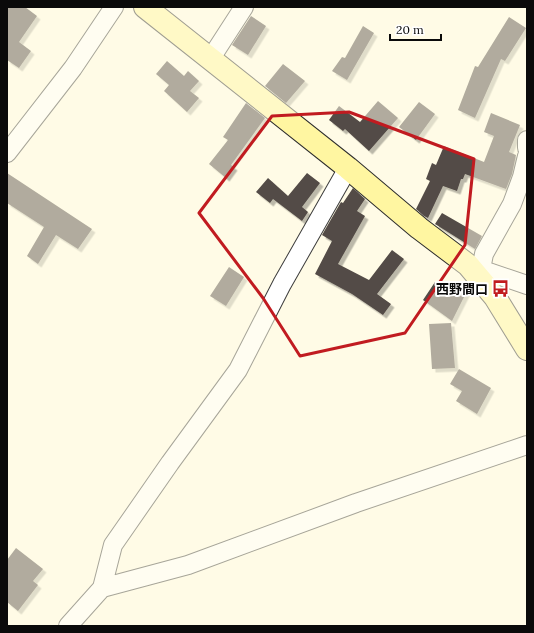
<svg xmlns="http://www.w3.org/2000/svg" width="534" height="633" font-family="Lora,'Noto Sans JP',serif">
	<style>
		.building { fill: #534b46; filter: url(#shadow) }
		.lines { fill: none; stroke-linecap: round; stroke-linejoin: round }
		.street-casing { stroke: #3d3d3d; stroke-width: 20 }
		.secondary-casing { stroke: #2c2c2c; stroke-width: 24 }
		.street { stroke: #fff; stroke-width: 18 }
		.secondary { stroke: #fff6a1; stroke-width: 22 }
		.marked { fill: none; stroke: #c11b20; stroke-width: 3; stroke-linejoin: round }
		.labels { text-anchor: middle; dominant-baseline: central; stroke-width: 4; stroke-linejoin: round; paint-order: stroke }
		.poi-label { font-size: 13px; font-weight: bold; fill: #0a0a0a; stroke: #fff; text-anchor: end }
	</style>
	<defs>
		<filter id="shadow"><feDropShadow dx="3.5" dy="3.5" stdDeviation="0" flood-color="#0004"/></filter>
	</defs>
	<rect width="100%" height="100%" fill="#fffbe6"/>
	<path class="building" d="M7,7H25L37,16L19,42L31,51L19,68L7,60Z
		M251,16L266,26L248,55L232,45Z
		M509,17L526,28L505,61L501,59L475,118L458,110L475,66L478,67Z
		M363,26L374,33L347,80L332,71L342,57L345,58Z
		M167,61L184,76L188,71L199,81L190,91L199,98L187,112L164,91L169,85L156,74Z
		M283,64L305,81L286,103L265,86Z
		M378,101L398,118L369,151L345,129L343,131L329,120L339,106L360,122Z
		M419,102L435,114L416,140L399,127Z
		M246,103L265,118L231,165L234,167L226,178L209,164L228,140L223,137Z
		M491,113L520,125L509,152L516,155L512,174L506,189L465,174L463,179H461L457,191L443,186L428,218L424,216L416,209L430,181L426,179L432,163L436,165L444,146L484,162L494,136L484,132Z
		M7,173L92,229L78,249L56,235L38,264L27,256L44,227L7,203Z
		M307,173L320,183L302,207L308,212L302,221L273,199L270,203L256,192L268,178L288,196Z
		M353,188L365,199L357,211L365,216L338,264L369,280L392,250L404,259L377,294L391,304L383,315L352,294L315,274L332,241L322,235L341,202L343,203Z
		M442,213L482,236L475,249L435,224Z
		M229,267L244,277L226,306L210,296Z
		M435,282L452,294L456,286L467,291L452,321L423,300Z
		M451,323L455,368L432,369L429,324Z
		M459,369L491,388L477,414L456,401L462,391L450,384Z
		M16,548L43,569L33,581L38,585L18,611L7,602V560Z"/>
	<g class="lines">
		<defs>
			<path id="street" d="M211,58L244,7
				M527,140V148
				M7,153L73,68L114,7
				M471,266L527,285
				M481,269L484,254L512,204L522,177L527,156
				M102,588L188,565L356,503L527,445
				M68,626L102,588L113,545L170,463L238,370L282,284L348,168"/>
			<path id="secondary" d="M145,7L348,168L419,228L468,265L495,297L527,349"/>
		</defs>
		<use href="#street" class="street-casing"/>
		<use href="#secondary" class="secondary-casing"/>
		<use href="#street" class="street"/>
		<use href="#secondary" class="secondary"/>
	</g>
	<path d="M0 0H534V633H0ZM349,112L474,159L465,245L405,333L300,356L263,298L199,213L272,116Z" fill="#fffbe6" fill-opacity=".55" fill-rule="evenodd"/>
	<path class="marked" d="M349,112L474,159L465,245L405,333L300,356L263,298L199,213L272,116Z"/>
	<defs>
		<symbol id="bus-bare" viewBox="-9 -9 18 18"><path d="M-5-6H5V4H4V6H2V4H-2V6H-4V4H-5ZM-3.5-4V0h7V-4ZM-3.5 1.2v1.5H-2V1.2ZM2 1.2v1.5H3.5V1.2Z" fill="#c11b20" stroke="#fff" stroke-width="2.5" paint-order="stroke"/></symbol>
	</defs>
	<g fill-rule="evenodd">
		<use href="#bus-bare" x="488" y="276" width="25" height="25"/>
	</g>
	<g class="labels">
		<g class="poi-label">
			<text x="488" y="289">西野間口</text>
		</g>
	</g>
	<rect width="534" height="633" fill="none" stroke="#0a0a0a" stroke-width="16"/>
	<path d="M390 34v6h51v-6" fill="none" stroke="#0a0a0a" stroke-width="2"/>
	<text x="396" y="34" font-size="12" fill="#0a0a0a" stroke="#ffffff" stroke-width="3" paint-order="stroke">20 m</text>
</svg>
